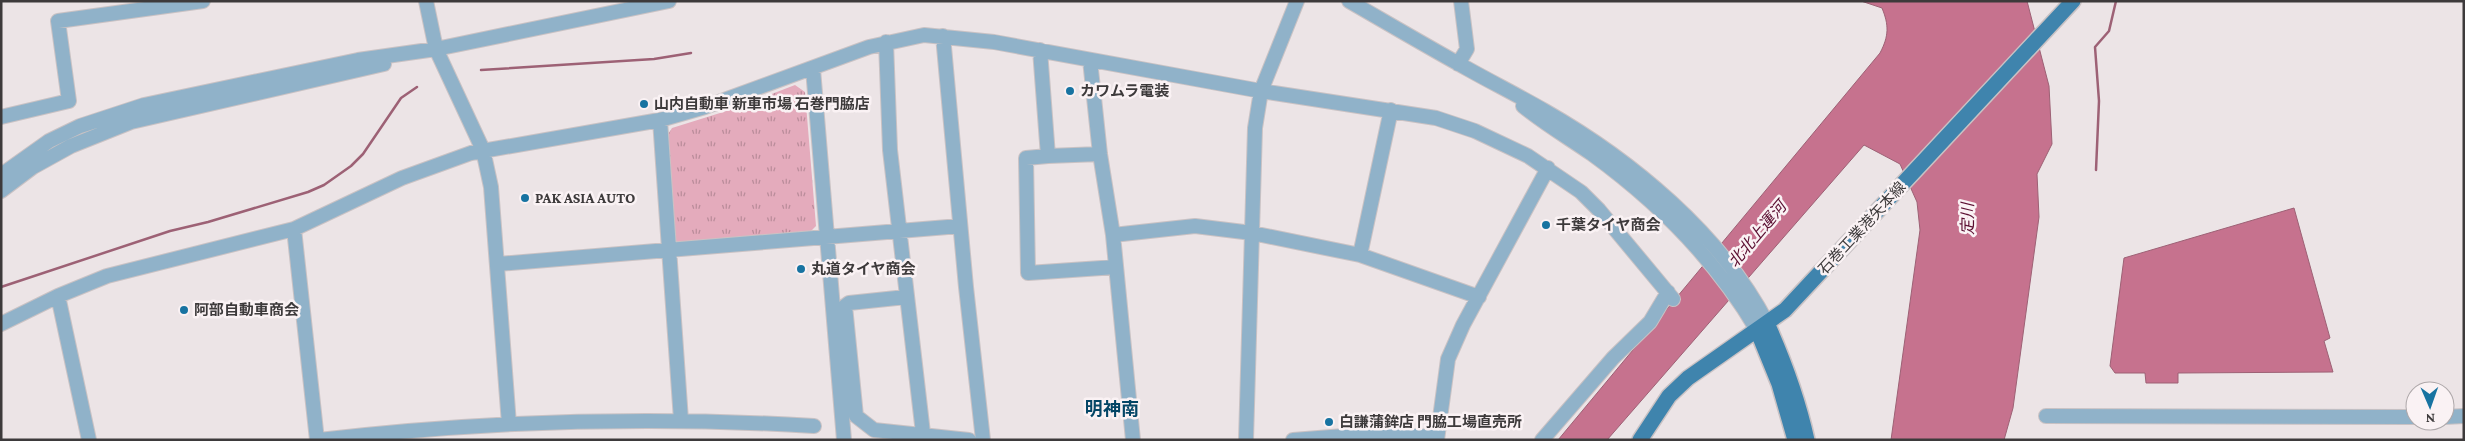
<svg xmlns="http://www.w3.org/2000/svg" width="2465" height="441" font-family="'Crimson Pro','Noto Sans JP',serif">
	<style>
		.grass { fill: url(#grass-tufts) }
		.water { fill: #c6728e; stroke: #9d6175 }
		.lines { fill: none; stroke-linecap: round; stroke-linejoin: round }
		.stream { stroke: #9d6175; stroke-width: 2.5 }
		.minor-casing { stroke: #c9c2c4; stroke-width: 16 }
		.major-casing { stroke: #c9c2c4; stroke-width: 18 }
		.minor { stroke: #90b2c9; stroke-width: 14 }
		.major { stroke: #3f84ad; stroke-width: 15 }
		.poi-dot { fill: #1773a1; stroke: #faf2f4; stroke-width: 2 }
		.labels { text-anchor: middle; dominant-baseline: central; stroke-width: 5; stroke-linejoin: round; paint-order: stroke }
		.poi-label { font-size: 15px; font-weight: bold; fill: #3d3a3b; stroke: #faf2f4; text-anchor: start }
		.street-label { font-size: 15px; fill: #3d3a3b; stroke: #faf2f4 }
		.water-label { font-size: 16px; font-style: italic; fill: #5a0d30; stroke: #faf2f4 }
		.quarter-label { font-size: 18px; font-weight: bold; fill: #044666; stroke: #faf2f4 }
	</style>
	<defs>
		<pattern id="grass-tufts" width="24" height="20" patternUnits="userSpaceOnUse" patternTransform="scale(1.25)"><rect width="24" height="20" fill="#e4abbc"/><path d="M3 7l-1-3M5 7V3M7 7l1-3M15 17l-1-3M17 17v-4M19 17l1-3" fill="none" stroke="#ba8c9a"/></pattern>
	</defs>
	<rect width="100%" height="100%" fill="#ece4e6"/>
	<path class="grass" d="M795,85L805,92L816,226L808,234L680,244L674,240L667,136L672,128L736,108Z"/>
	<path class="water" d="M1861,1H2027L2049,86L2052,144L2037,174L2039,217L2013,408L2004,440H1891L1920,230L1917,202L1900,164L1864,145L1607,440H1558L1880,53C1889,36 1889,25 1882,8Z
		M2294,208L2330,338L2324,341L2333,372L2178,373V383H2146L2145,373H2115L2110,366L2124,258Z"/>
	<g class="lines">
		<path class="stream" d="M481,70L654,59L691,53
			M2096,170L2099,101L2095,47L2109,31L2116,1
			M1,287L170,231L208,222L308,192L324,185L351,166L363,154L401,98L417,87"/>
		<defs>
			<path id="minor" d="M426,1L436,49L483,150L491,187L509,424
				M1349,1C1389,24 1428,47 1468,69C1493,83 1519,96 1545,111C1631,160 1721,234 1767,323
				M943,36L966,287L983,440
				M886,42L890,150L923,433
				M1040,50L1048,156L1026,158L1028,273L1116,267
				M1090,60L1100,154L1113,235L1133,440
				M1458,64L1467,49L1461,1
				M813,69L844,440
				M1523,106C1545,124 1569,138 1592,154C1658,202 1716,260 1757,330
				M1,117L69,101L58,21L203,1
				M660,120L681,420
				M1048,156L1100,154
				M1,175L49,141L80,126L144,105L358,60L436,49L669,1
				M1,191L33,167L71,146L131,122L384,64
				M294,229L317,440
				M1113,235L1195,226L1252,233L1360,255L1479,297
				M1360,255L1391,110
				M498,264L960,226
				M58,296L89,440
				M906,297L849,303L845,306L856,416L874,430L969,440
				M1,324L58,296L107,276L294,229L402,178L471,153L660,120L705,107L869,47L924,35L994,42L1261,91L1436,118L1475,131L1528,156L1581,192L1599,210L1673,299
				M2046,416L2415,417
				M2445,417L2464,416
				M319,440C483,421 649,416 814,426
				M1246,440L1255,128L1261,91L1297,1
				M1293,440L1369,434L1437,437
				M1437,440L1448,359L1463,325L1548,168
				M1542,440L1613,358L1650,322L1668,292"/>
			<path id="major" d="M1767,323C1784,361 1798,399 1807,440
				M1757,330L1779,384L1795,440
				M1640,440L1669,396L1688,378L1785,310L2073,1"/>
		</defs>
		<use href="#minor" class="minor-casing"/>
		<use href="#major" class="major-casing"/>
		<use href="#minor" class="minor"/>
		<use href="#major" class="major"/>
	</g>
	<g class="poi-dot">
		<circle cx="1070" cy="91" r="5"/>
		<circle cx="644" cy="104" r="5"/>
		<circle cx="525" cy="198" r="5"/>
		<circle cx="1546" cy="225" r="5"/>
		<circle cx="801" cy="269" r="5"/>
		<circle cx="184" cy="310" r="5"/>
		<circle cx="1329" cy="422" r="5"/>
	</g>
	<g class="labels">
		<g class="poi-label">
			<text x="1080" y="91">カワムラ電装</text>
			<text x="654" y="104">山内自動車 新車市場 石巻門脇店</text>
			<text x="535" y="198">PAK ASIA AUTO</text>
			<text x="1556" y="225">千葉タイヤ商会</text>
			<text x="811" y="269">丸道タイヤ商会</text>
			<text x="194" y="310">阿部自動車商会</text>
			<text x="1339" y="422">白謙蒲鉾店 門脇工場直売所</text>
		</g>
		<g class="street-label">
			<text transform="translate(1862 228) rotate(-47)">石巻工業港矢本線</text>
		</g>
		<g class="water-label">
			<text transform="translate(1967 219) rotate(-90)">定川</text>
			<text transform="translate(1757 234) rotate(-50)">北北上運河</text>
		</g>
		<g class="quarter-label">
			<text x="1112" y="409">明神南</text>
		</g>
	</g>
	<rect width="2465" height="441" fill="none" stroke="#3d3a3b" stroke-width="5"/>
	<g transform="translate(2430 406) rotate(178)"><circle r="24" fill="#faf2f4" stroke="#aea8aa"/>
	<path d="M0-4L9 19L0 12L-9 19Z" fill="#1773a1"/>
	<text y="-8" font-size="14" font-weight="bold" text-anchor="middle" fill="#3d3a3b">N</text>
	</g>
</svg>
